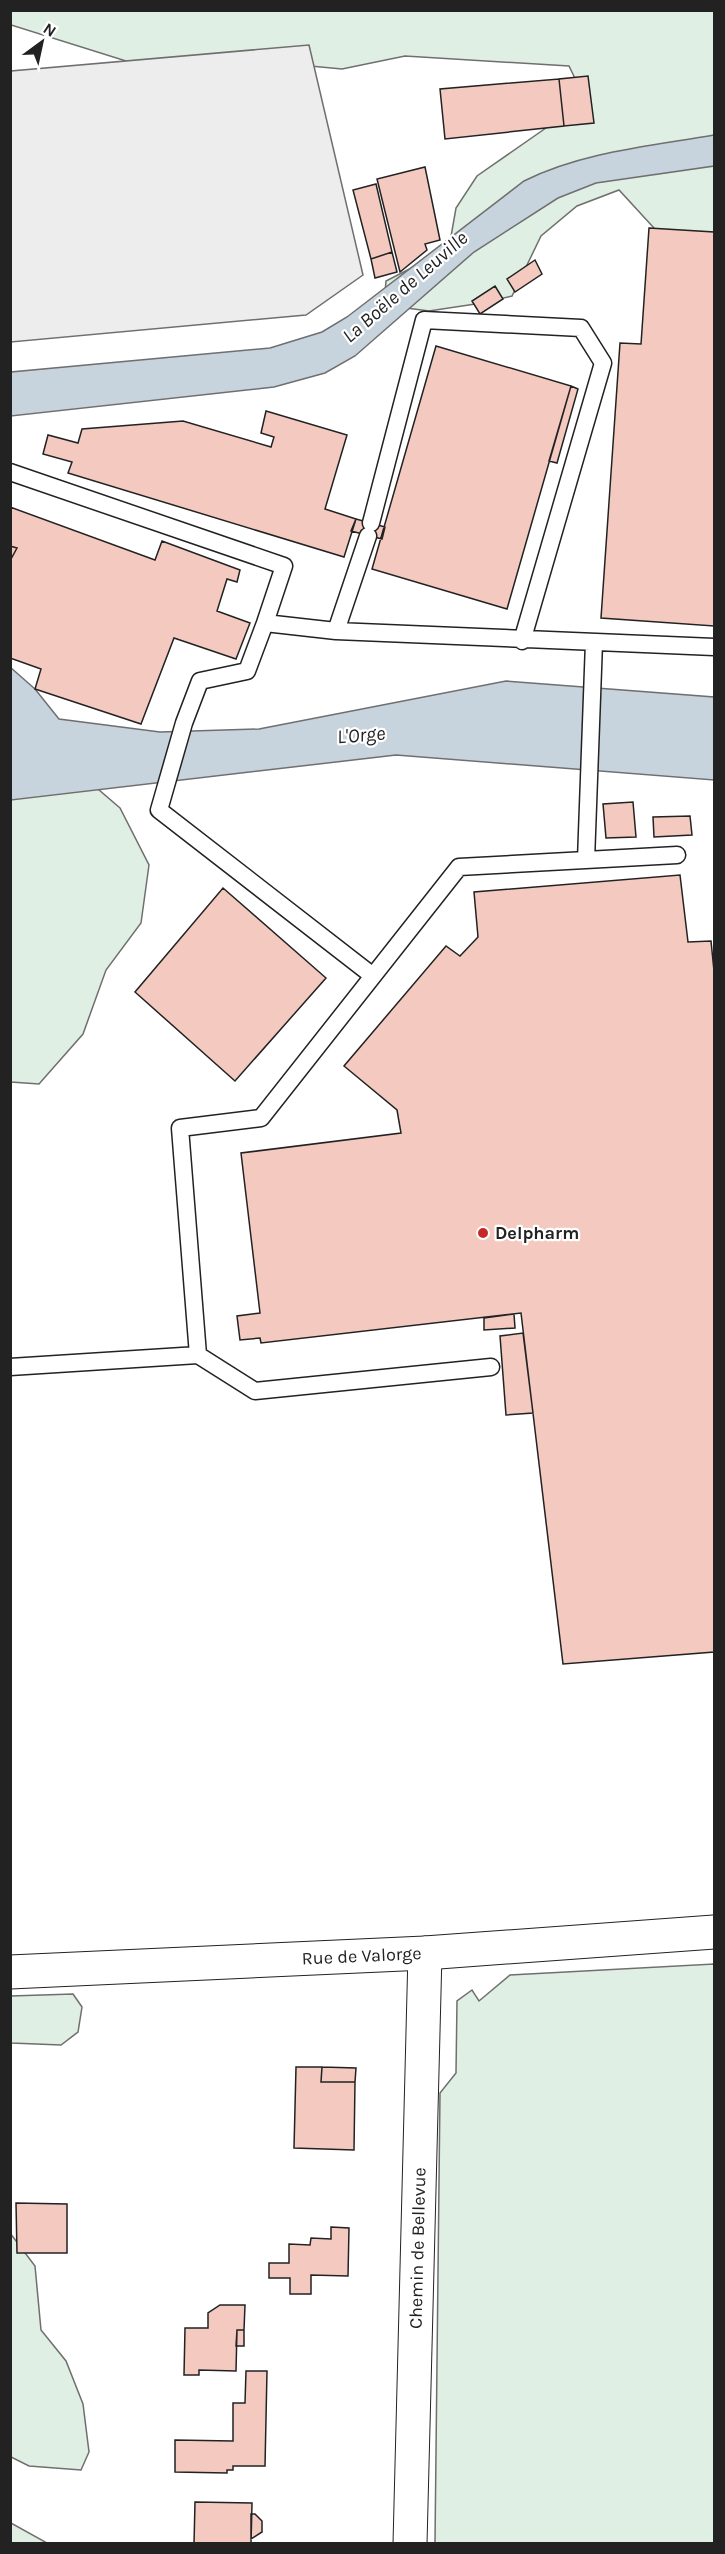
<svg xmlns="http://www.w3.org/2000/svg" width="725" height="2554" font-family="Karla,sans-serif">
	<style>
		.green { fill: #e0efe3; stroke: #6f6f6f; stroke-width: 1.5 }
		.parking { fill: #ededed; stroke: #6f6f6f; stroke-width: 1.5 }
		.water { fill: #c7d3dd; stroke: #6f6f6f; stroke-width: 1.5 }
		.building { fill: #f3c9c0; stroke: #222; stroke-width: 1.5 }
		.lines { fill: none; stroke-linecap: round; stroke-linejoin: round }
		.lane-casing { stroke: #222; stroke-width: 19 }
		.street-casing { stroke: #222; stroke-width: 35 }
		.secondary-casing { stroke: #222; stroke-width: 35 }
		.lane { stroke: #fff; stroke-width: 16 }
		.street { stroke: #fff; stroke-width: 33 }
		.secondary { stroke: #fff; stroke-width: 33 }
		.poi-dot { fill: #c62828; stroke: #fff; stroke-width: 2 }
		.labels { text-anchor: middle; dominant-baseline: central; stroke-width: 4.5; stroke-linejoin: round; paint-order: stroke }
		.poi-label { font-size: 18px; font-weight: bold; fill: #222; stroke: #fff; text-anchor: start }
		.street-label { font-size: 18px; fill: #222; stroke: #fff }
		.water-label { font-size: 20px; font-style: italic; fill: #222; stroke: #fff }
	</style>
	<rect width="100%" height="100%" fill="#fff"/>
	<path class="green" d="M10,11H714V236L665,240L619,190L577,206L541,236L512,296L482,303L429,311L384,305L386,281L431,258L450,242L456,208L477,176L556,121L583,95L569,66L405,56L342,69L247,60L126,61L11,25Z
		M10,747L71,766L120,808L149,865L141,923L106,970L83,1034L39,1084L11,1082Z
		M714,1964V2543H435L440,2093L456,2073L457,2001L472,1990L479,2001L510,1975Z
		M73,1994L82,2007L78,2032L61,2045L11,2043V1996Z
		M10,2233L35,2266L41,2330L66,2361L83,2404L89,2452L81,2470L29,2466L11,2457Z
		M10,2523H11L47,2543H11Z"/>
	<path class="parking" d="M309,45L363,275L306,315L11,342V71Z"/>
	<path class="water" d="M714,135V166L596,183L558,198L474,252L355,356L325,373L274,387L11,416V372L270,348L322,332L347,317L524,181C582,152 651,146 714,135Z
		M10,667L35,689L59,719L160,732L259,729L506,681L714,697V780L396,755L11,800Z"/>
	<path class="building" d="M588,76L594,123L564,126L559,79Z
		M559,79L564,126L445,139L440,89Z
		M425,167L440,240L425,244L427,250L400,272L377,179Z
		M376,184L392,252L371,259L353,190Z
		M649,228L714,232V626L601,618L620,343L641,344Z
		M392,252L397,272L375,278L371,259Z
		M535,260L542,274L515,292L507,279Z
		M495,286L503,299L480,314L472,301Z
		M436,346L571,386L507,609L372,569Z
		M571,386L578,389L557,463L549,461Z
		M266,411L347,435L325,509L356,519L344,557L68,473L72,462L43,454L48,435L78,443L82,429L183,421L271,447L274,437L261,433Z
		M10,507L155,560L162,541L240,570L237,582L227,579L217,611L250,623L236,659L174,638L141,724L35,689L41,669L10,658V561L17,548L10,546Z
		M356,519L385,527L382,539L351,531Z
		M10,546L17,548L10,561Z
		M633,802L636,837L606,838L603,804Z
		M690,816L692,835L654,837L653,817Z
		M680,875L688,942L711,941L714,971V1652L563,1664L521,1313L261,1343L260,1338L240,1340L237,1316L260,1313L241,1153L401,1133L397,1110L344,1066L446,946L460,956L478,937L474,892Z
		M223,888L326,978L235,1081L135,992Z
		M514,1314L515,1328L484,1330V1318Z
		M523,1333L533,1413L506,1415L500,1336Z
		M296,2067H322L321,2082H355L354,2150L294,2148Z
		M322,2067L356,2068L355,2082H321Z
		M16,2203L67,2204V2253H17Z
		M331,2227L349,2228L348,2276L311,2275V2294H290V2278H269V2263H289V2244L310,2245L311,2238L331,2239Z
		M220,2305H245L244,2330H237L236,2371L199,2370V2375H184L185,2328H208V2313Z
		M237,2330H244V2346H236Z
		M246,2371H267L265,2466H233V2470H227V2473L175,2472V2440L233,2441V2403H245Z
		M195,2502L252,2503L251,2544H194Z
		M251,2514H255L262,2521V2532L251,2539Z"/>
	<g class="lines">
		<defs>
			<path id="lane" d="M10,472L284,566L265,623
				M371,523L424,320L581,328L603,363L522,641
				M336,631L368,536
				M586,860L594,642
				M373,976L159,810L184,723L200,681L247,671L265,623L336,631L714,647
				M198,1355L255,1391L491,1367
				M10,1367L198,1355L180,1128L261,1118L459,867L677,855"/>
			<g id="street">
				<path id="s1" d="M410,2544L425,1953"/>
			</g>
			<g id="secondary">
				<path id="s2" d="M10,1972L425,1953L714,1932"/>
			</g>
		</defs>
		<use href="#lane" class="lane-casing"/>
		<use href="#street" class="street-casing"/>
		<use href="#secondary" class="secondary-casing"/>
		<use href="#lane" class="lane"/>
		<use href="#street" class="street"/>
		<use href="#secondary" class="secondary"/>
	</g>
	<circle class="poi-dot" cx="483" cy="1233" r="6"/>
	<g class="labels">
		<g class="poi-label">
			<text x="495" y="1233">Delpharm</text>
		</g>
		<g class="street-label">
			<text stroke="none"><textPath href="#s2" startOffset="352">Rue de Valorge</textPath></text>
			<text stroke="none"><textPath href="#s1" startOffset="296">Chemin de Bellevue</textPath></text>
		</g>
		<g class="water-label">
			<text transform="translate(405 287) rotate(-41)">La Boële de Leuville</text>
			<text transform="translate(361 735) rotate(-5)">L'Orge</text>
		</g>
	</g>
	<rect width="725" height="2554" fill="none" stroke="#222222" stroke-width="24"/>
	<g transform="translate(42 42) rotate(33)" stroke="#ffffff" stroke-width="4.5" paint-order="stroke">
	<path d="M0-4.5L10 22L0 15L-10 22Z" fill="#222222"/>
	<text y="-9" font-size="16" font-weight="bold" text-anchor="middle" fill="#222222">N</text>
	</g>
</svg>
